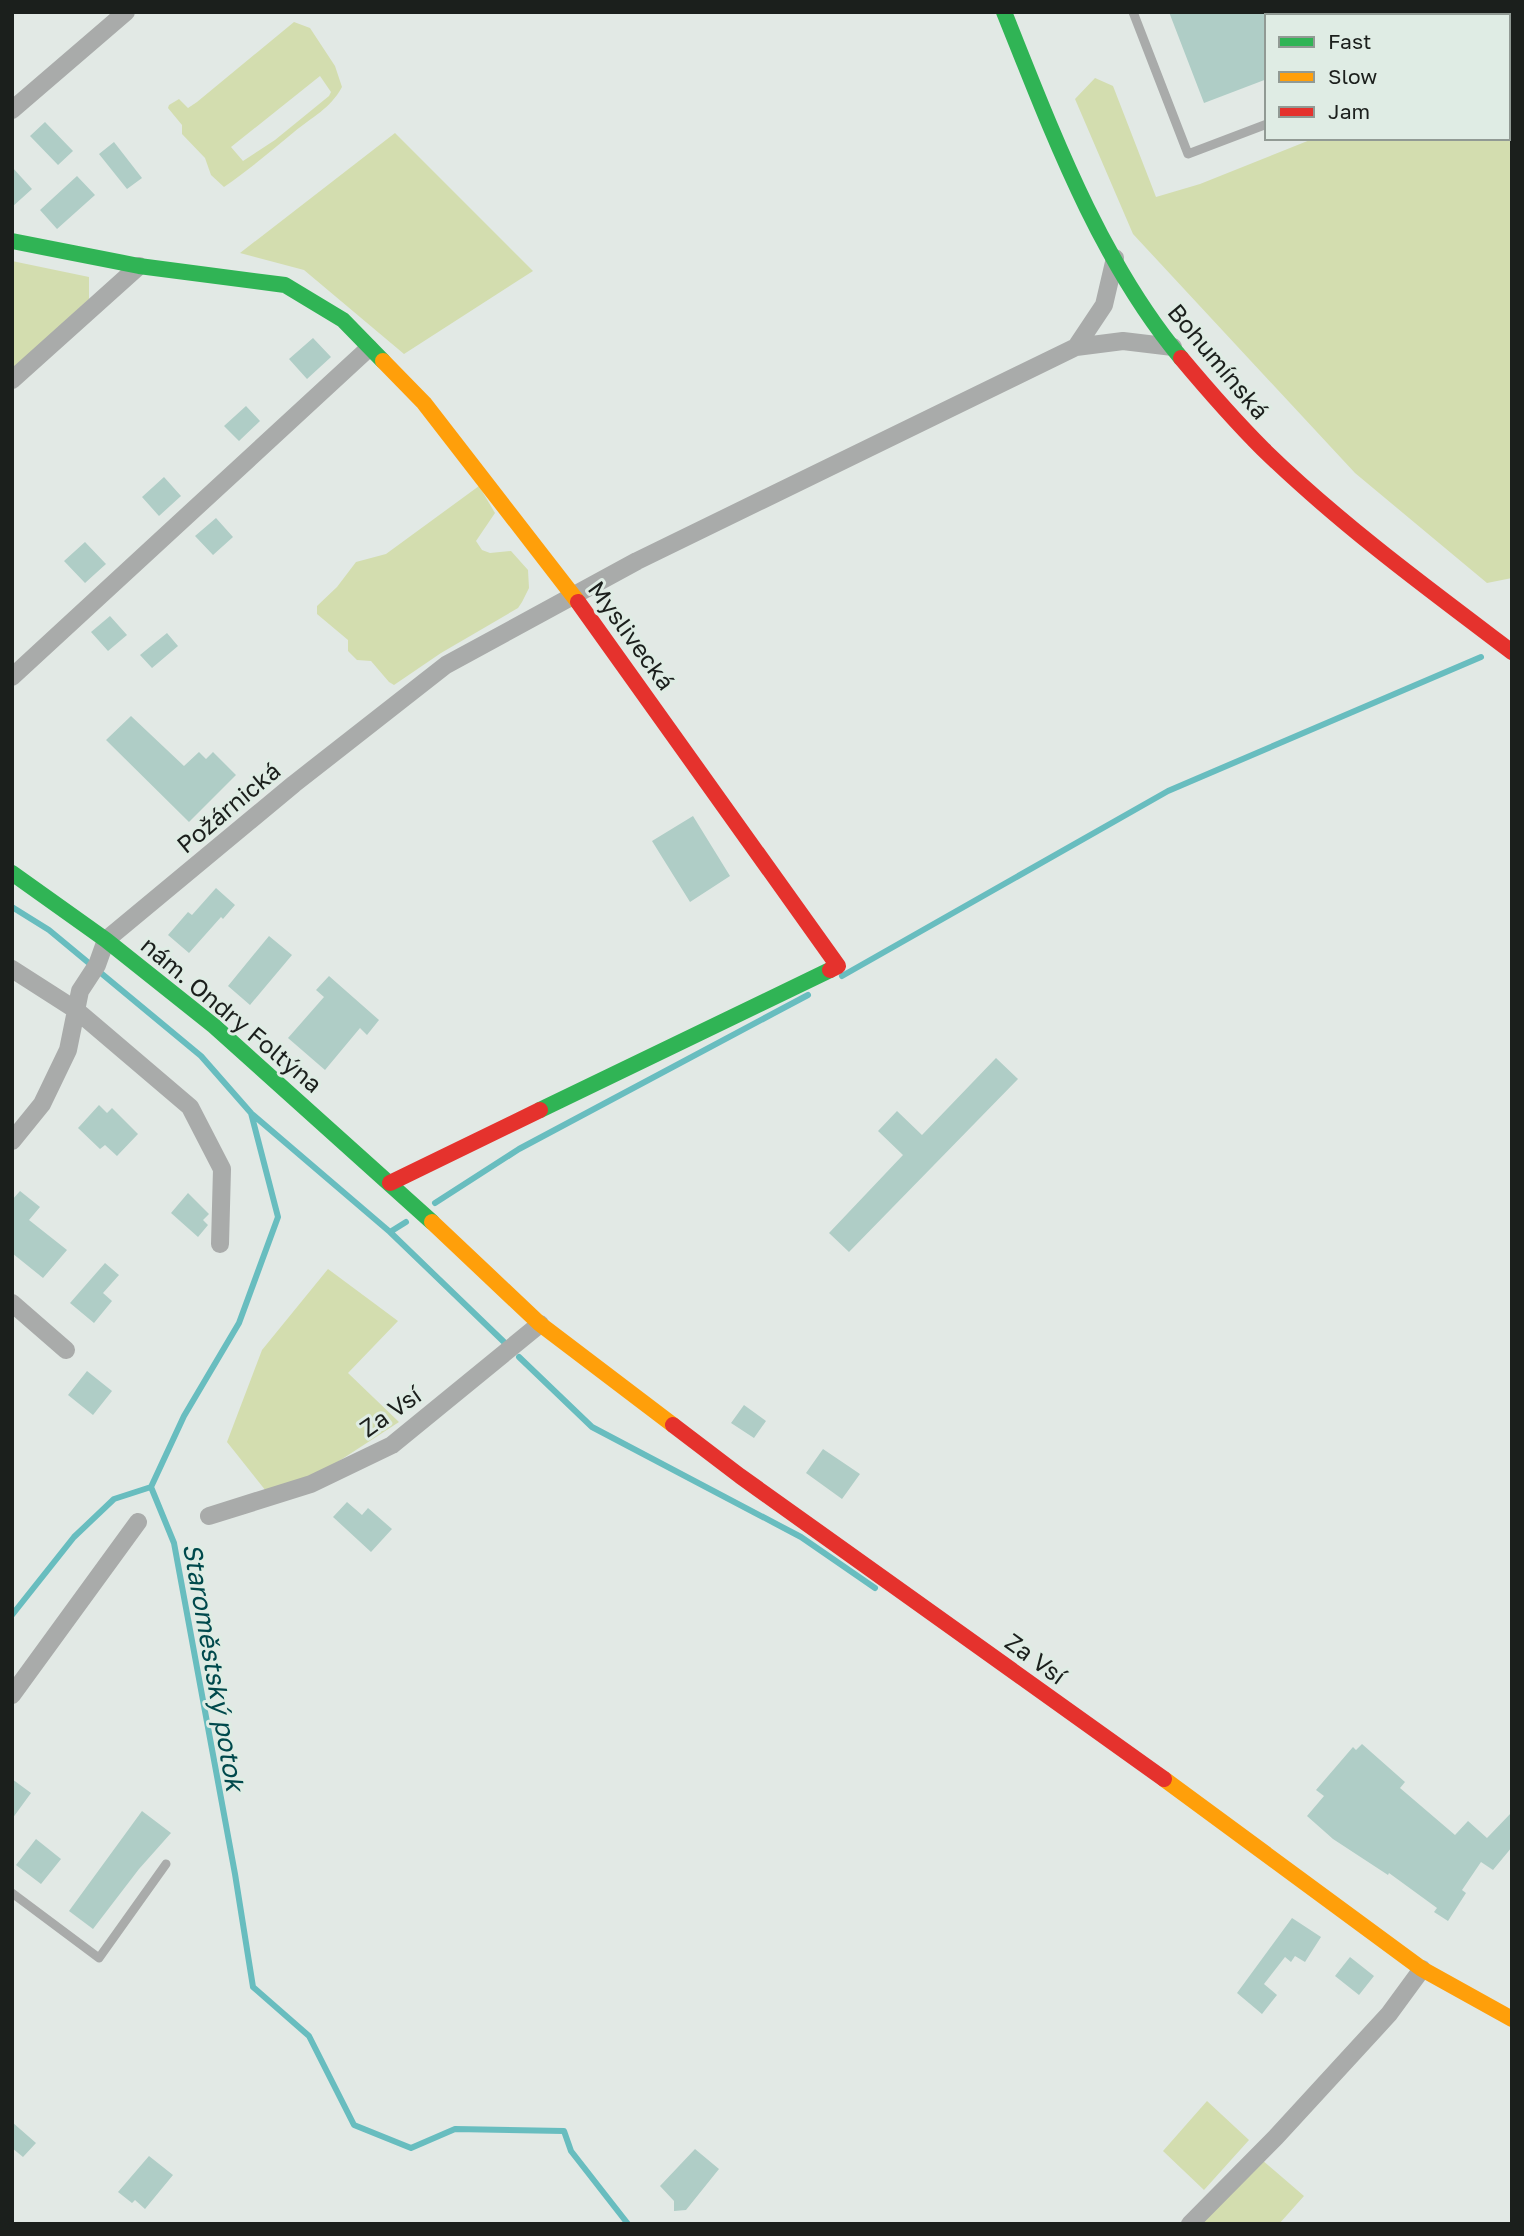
<svg xmlns="http://www.w3.org/2000/svg" width="1524" height="2236" font-family="'Golos Text',sans-serif">
	<style>
		.green { fill: #d3ddaf; fill-rule: evenodd }
		.lines { fill: none; stroke-linecap: round; stroke-linejoin: round }
		.stream { stroke: #68bdbf; stroke-width: 6 }
		.building { fill: #afcdc6 }
		.lane { stroke: #a9abaa; stroke-width: 9 }
		.street { stroke: #a9abaa; stroke-width: 18 }
		.fast { stroke: #30b455; stroke-width: 16 }
		.slow { stroke: #ff9f0a; stroke-width: 16 }
		.jam { stroke: #e5322d; stroke-width: 16 }
		.labels { text-anchor: middle; dominant-baseline: central; stroke-width: 6; stroke-linejoin: round; paint-order: stroke }
		.street-label { font-size: 24px; fill: #1b1f1c; stroke: #dfece4 }
		.water-label { font-size: 26px; font-style: italic; fill: #00494c; stroke: #dfece4 }
	</style>
	<rect width="100%" height="100%" fill="#e2e9e5"/>
	<path class="green" d="M294,22L310,28L335,66L342,87C330,109 312,117 294,132C271,151 249,170 224,187L211,175L205,158L182,134V125L168,108L169,105L179,99L188,108L197,102ZM320,76L331,92L329,96L275,140L243,161L231,147Z
		M1512,61V578L1487,583L1355,473L1133,234L1075,99L1095,78L1113,86L1156,197L1200,184L1315,138H1508V62Z
		M395,133L533,271L404,354L304,270L240,253Z
		M12,261L89,277V299L12,370Z
		M479,486L495,513L476,541L482,550L490,553L511,551L528,570L529,588L522,602L518,608L441,653L394,685L389,682L371,661L357,660L348,651V640L317,614V606L337,587L356,562L386,554Z
		M328,1269L398,1321L348,1373L399,1422L316,1476L266,1491L227,1442L262,1350Z
		M1207,2101L1249,2140L1204,2190L1163,2151Z
		M1262,2160L1304,2196L1279,2224H1199Z"/>
	<g class="lines">
		<path class="stream" d="M12,907L49,930L201,1056L251,1113L278,1217L239,1323L184,1416L151,1487L174,1543L235,1874L253,1987L309,2036L354,2125L411,2148L455,2129L564,2131L571,2151L628,2224
			M842,976L1168,791L1481,657
			M252,1114L390,1232L406,1222
			M435,1203L519,1149L808,995
			M390,1232L504,1342
			M519,1357L592,1427L801,1537L875,1588
			M12,1615L74,1537L114,1499L151,1487"/>
	</g>
	<path class="building" d="M1169,12H1267V79L1204,103Z
		M45,122L73,151L58,165L30,136Z
		M114,142L142,178L127,189L99,154Z
		M12,167L32,189L12,207Z
		M77,176L95,195L57,229L40,210Z
		M313,338L331,357L307,379L289,359Z
		M246,406L260,421L239,441L224,426Z
		M164,477L181,496L159,516L142,497Z
		M216,518L233,537L213,555L195,536Z
		M85,542L106,564L85,583L64,561Z
		M110,616L127,635L108,651L91,632Z
		M167,633L178,646L152,668L140,655Z
		M131,716L184,766L199,752L206,759L213,752L236,775L189,822L106,740Z
		M693,816L730,876L690,902L652,841Z
		M216,888L235,905L223,919L221,917L189,953L168,935L188,912L192,915Z
		M269,936L292,955L250,1005L228,986Z
		M329,976L379,1020L367,1035L360,1028L325,1070L288,1038L324,997L316,990Z
		M996,1058L1018,1079L849,1252L829,1233L903,1155L878,1131L897,1111L922,1135Z
		M99,1105L107,1113L112,1108L138,1134L117,1156L105,1145L100,1149L78,1128Z
		M20,1191L40,1207L29,1220L67,1250L43,1278L12,1253V1200Z
		M188,1193L209,1214L203,1220L208,1225L198,1237L171,1213Z
		M105,1263L119,1275L103,1293L112,1301L94,1323L70,1303Z
		M87,1371L112,1391L93,1415L68,1395Z
		M744,1405L766,1421L754,1438L731,1423Z
		M823,1449L860,1474L842,1499L806,1473Z
		M347,1502L362,1515L368,1508L392,1529L371,1552L333,1517Z
		M1362,1744L1405,1782L1400,1788L1455,1835L1468,1821L1487,1838L1512,1812V1847L1493,1870L1481,1862L1462,1890L1466,1893L1448,1921L1434,1912L1437,1908L1389,1873L1388,1875L1333,1839L1307,1816L1324,1796L1316,1790L1353,1747L1356,1750Z
		M12,1779L31,1793L12,1819Z
		M142,1811L171,1833L139,1869L93,1929L69,1911Z
		M36,1839L61,1859L41,1884L16,1865Z
		M1292,1918L1321,1937L1305,1962L1295,1956L1291,1962L1285,1957L1264,1984L1277,1995L1262,2014L1237,1993Z
		M1350,1957L1374,1976L1359,1995L1335,1976Z
		M12,2122L36,2143L23,2157L12,2148Z
		M695,2149L719,2169L686,2210L674,2211V2201L660,2186Z
		M149,2156L173,2175L145,2209L135,2200L132,2203L118,2192Z"/>
	<g class="lines">
		<path class="lane" d="M1133,12L1188,154L1267,124
			M1505,12V16
			M12,1893L99,1958L166,1864"/>
		<path class="street" d="M12,110L126,12
			M1076,347L1123,341L1173,347
			M12,380L139,266
			M12,677L369,348
			M12,969L76,1010L190,1107L222,1169L220,1244
			M12,1141L42,1104L68,1050L80,991L97,965L106,940L294,784L446,665L637,561L1076,347L1104,305L1115,258
			M12,1303L66,1350
			M209,1516L311,1484L392,1445L540,1324
			M12,1695L138,1522
			M1190,2224L1276,2137L1389,2014L1422,1969"/>
		<path class="fast" d="M1004,12C1051,129 1099,260 1181,358
			M12,241L139,266L285,285L343,320L383,361
			M12,873L106,940L214,1026L432,1222
			M540,1110L830,970"/>
		<path class="slow" d="M383,361L424,403L578,602
			M432,1222L540,1324L673,1425
			M1164,1779L1422,1969L1512,2019"/>
		<path class="jam" d="M1181,358C1207,389 1234,420 1263,449C1340,524 1427,588 1512,652
			M578,602L838,966L830,970
			M390,1183L540,1110
			M673,1425L740,1476L1164,1779"/>
	</g>
	<g class="labels">
		<g class="street-label">
			<text transform="translate(1219 361) rotate(50)">Bohumínská</text>
			<text transform="translate(632 635) rotate(54)">Myslivecká</text>
			<text transform="translate(228 807) rotate(-40)">Požárnická</text>
			<text transform="translate(232 1014) rotate(40)">nám. Ondry Foltýna</text>
			<text transform="translate(390 1411) rotate(-35)">Za Vsí</text>
			<text transform="translate(1036 1658) rotate(36)">Za Vsí</text>
		</g>
		<g class="water-label">
			<text transform="translate(214 1667) rotate(80)">Staroměstský potok</text>
		</g>
	</g>
	<rect width="1524" height="2236" fill="none" stroke="#1b1f1c" stroke-width="28"/>
	<rect x="1265" y="14" width="245" height="126" fill="#dfece4" stroke="#919a94" stroke-width="2"/>
	<rect x="1279" y="37" width="35" height="10" fill="#30b455" stroke="#919a94" stroke-width="2"/>
	<text x="1328" y="49" font-size="21" fill="#1b1f1c">Fast</text>
	<rect x="1279" y="72" width="35" height="10" fill="#ff9f0a" stroke="#919a94" stroke-width="2"/>
	<text x="1328" y="84" font-size="21" fill="#1b1f1c">Slow</text>
	<rect x="1279" y="107" width="35" height="10" fill="#e5322d" stroke="#919a94" stroke-width="2"/>
	<text x="1328" y="119" font-size="21" fill="#1b1f1c">Jam</text>
</svg>
